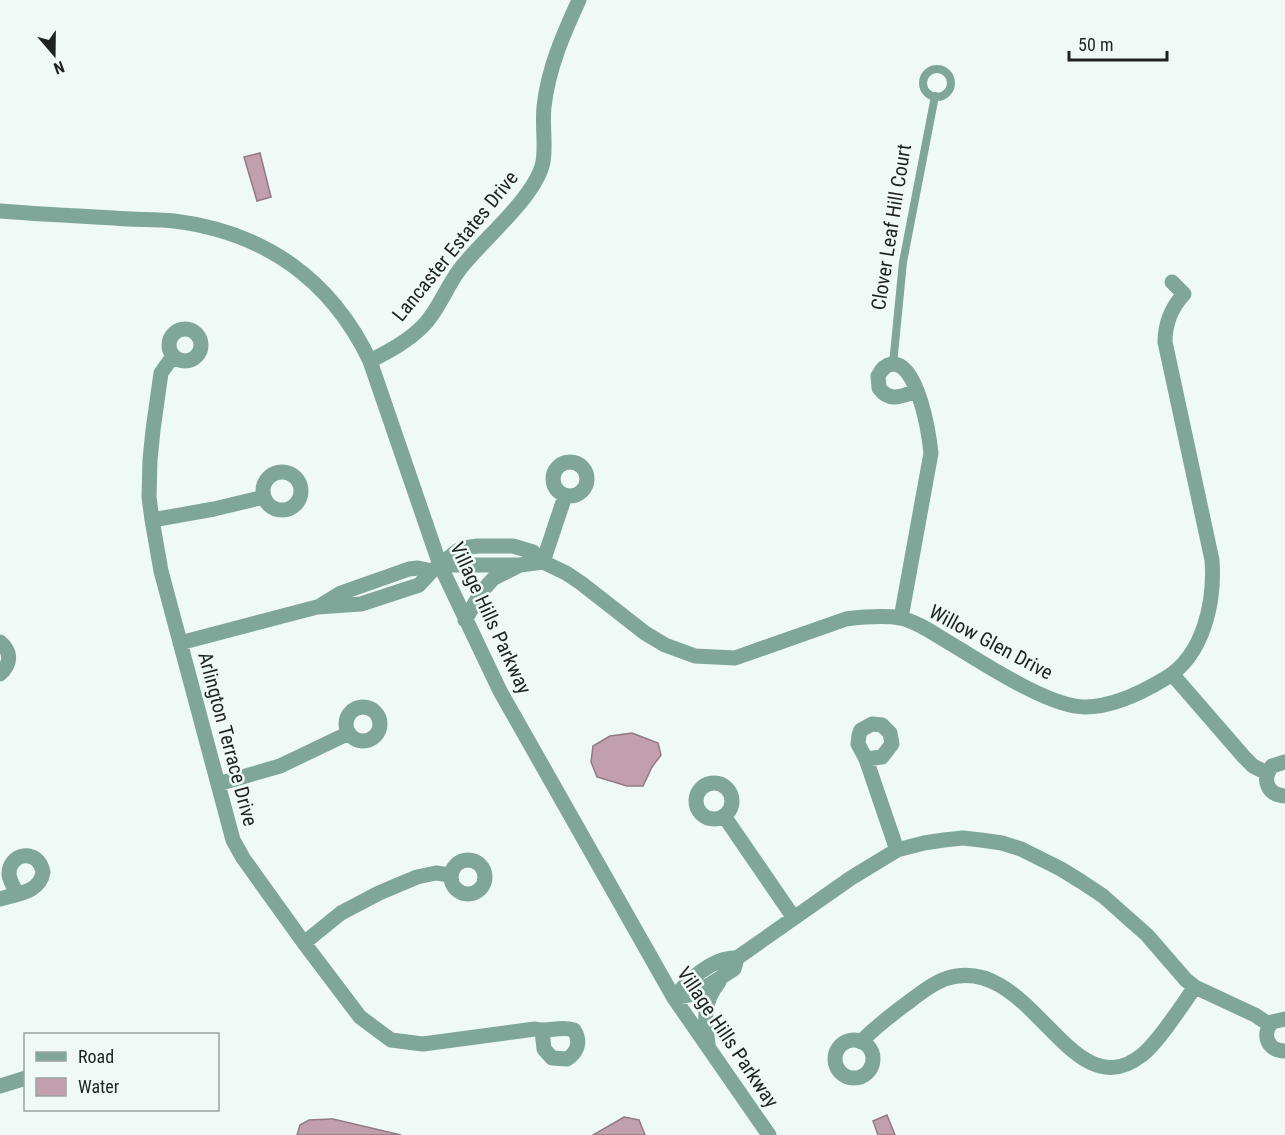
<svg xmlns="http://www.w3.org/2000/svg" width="1285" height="1135" font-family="'Roboto Condensed',sans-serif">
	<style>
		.water { fill: #c29fad; stroke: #917a83; stroke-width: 1.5 }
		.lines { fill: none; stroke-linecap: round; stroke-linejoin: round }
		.service { stroke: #7fa699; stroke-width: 8 }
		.minor { stroke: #7fa699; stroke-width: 15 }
		.labels { text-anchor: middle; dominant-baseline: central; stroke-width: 5; stroke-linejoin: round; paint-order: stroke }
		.street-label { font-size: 20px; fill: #1e2220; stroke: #eff9f5 }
	</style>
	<rect width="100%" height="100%" fill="#eff9f5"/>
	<path class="water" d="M260,153L271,197L257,201L244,157Z
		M632,733L658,743L661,755L652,767L643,786H627L597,777L591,762L593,746L610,736Z
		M887,1115L895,1135H878L873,1121Z
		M624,1117L639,1120L645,1135H593Z
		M332,1119H333L401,1135H297L300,1125L309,1120Z"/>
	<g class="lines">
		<path class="service" d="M923 83a14 14 0 1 1 28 0a14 14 0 1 1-28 0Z
			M893,364L903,262L935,96"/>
		<path class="minor" d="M0,211C38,214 76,216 114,218C134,220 155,219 174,221C264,232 331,279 370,361L440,565L500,691L674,998L769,1135
			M169 345a16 16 0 1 1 32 0a16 16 0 1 1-32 0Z
			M173,356L161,373L153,430L150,460L149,497L152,520L161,571L233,840L243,858L304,943L360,1017L391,1040L423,1044L535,1029C548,1033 560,1025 574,1030C581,1041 578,1052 567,1059L552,1058L544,1049L542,1031
			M370,361C389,351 407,342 423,326C439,310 446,287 460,269C482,240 536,197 543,162C546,145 542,125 544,107C548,69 563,35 579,0
			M553 479a17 17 0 1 1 34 0a17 17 0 1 1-34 0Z
			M263 491a19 19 0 1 1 38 0a19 19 0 1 1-38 0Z
			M152,520L214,509L264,497
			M440,565H520L543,562L566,573L581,583L645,633L665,645L695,656L735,658L846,619C863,617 883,615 900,618C919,622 937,636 953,645C985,664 1049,707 1085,707C1113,707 1143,692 1166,678C1204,655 1215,601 1212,560L1165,342C1165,323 1171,308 1184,294L1172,282
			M320,606L341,593L409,569L418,568L432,571
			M901,618L931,453C929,434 918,362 892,364C886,365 881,370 878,376L879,388C890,403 902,396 916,391
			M465,620L482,591L494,578L520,565
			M0,642C12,652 11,664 0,674
			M180,643L317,607L361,604L419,585L432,571L457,551L463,548L478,546H513L533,552L543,562L565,496
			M1172,674L1244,757L1253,766L1267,773
			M346 724a17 17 0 1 1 34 0a17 17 0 1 1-34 0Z
			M866,759L882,757L892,744L890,733L882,725L872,724L861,730L859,735L858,744L866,759L897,850
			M1285,762L1272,766C1261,780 1268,795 1285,796
			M696 801a18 18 0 1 1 36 0a18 18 0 1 1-36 0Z
			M218,784L280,766L349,733
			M724,816L794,918
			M451 877a17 17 0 1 1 34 0a17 17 0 1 1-34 0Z
			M0,899C16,894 40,893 43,872C38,847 8,853 9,875C10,881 14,888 17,893
			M304,943L341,913L379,893L417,877L436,873L450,875
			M674,998L695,994L734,969L737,958L851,878L897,850L924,843L944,840L963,838L981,840L1002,843L1021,849L1061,869L1082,882L1103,896L1147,935L1186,980L1195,987L1255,1015L1270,1025
			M674,998C687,981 714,956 737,958
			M1285,1019L1272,1022C1261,1035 1268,1051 1285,1051
			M835 1059a19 19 0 1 1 38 0a19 19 0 1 1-38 0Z
			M861,1042C875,1027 890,1016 906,1004C918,995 931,984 945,979C1031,949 1069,1113 1142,1055C1158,1043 1182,1005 1195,987
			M708,1044C705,1020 702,1003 719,982
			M0,1086L26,1078"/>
	</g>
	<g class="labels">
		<g class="street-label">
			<text transform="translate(891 227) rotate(-81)">Clover Leaf Hill Court</text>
			<text transform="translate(455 246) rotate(-51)">Lancaster Estates Drive</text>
			<text transform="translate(491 618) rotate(65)">Village Hills Parkway</text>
			<text transform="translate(991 642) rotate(28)">Willow Glen Drive</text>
			<text transform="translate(228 739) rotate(75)">Arlington Terrace Drive</text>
			<text transform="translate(728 1037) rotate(56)">Village Hills Parkway</text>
		</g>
	</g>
	<rect x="24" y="1033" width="195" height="78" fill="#eff9f5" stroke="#9ba3a0" stroke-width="1.5"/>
	<rect x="36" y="1052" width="30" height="9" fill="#7fa699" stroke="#9ba3a0" stroke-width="1.5"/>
	<text x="78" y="1063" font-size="18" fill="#1e2220">Road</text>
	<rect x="36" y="1078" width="30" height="18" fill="#c29fad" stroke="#9ba3a0" stroke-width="1.5"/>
	<text x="78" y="1093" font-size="18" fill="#1e2220">Water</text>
	<g transform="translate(54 54) rotate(160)" stroke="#eff9f5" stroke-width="4.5" paint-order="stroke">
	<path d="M0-4.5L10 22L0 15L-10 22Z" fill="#1e2220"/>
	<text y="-9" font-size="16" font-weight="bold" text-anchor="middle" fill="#1e2220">N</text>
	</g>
	<path d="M1069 51v9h98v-9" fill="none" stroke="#1e2220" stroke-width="3"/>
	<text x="1078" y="51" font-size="18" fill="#1e2220" stroke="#eff9f5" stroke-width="4.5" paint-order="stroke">50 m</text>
</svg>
